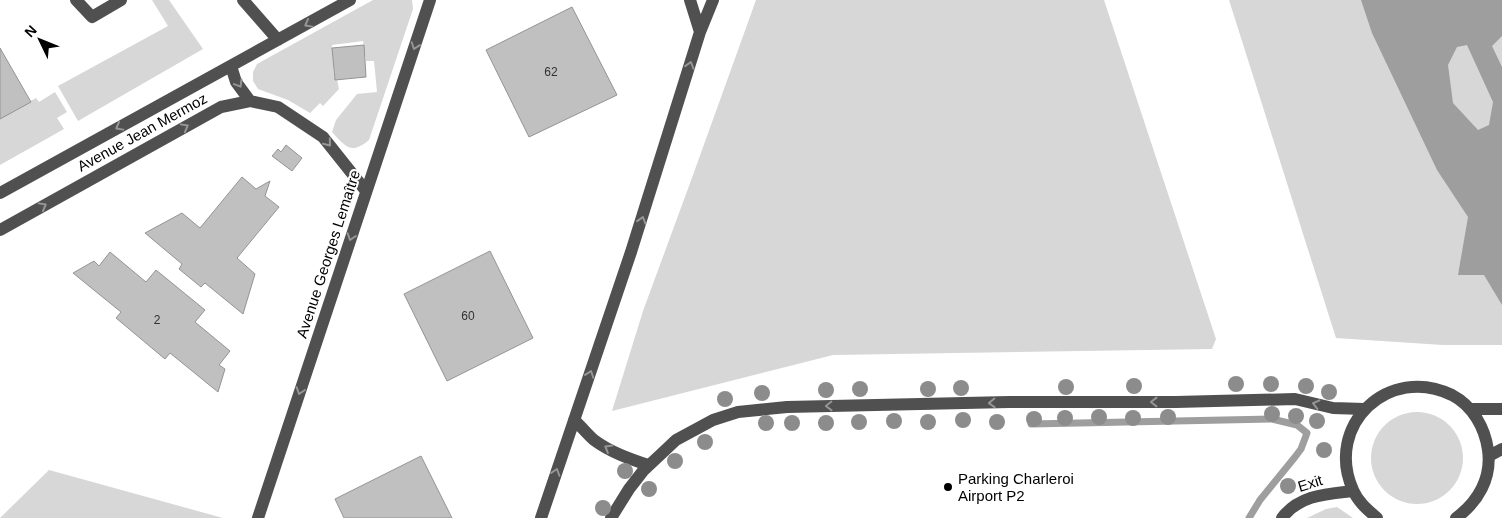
<svg xmlns="http://www.w3.org/2000/svg" width="1502" height="518" font-family="Arial,sans-serif">
	<style>
		.green { fill: #d7d7d7 }
		.water { fill: #9e9e9e; fill-rule: evenodd }
		.lines { fill: none; stroke-linecap: round; stroke-linejoin: round }
		.stream { stroke: #9e9e9e; stroke-width: 7 }
		.building { fill: #c0c0c0; stroke: #949494 }
		.minor { stroke: #505050; stroke-width: 12 }
		.tree { fill: #8c8c8c }
		.oneway { stroke: #969696 }
		.poi-dot { fill: #000; stroke: #fff; stroke-width: 2 }
		.labels { text-anchor: middle; dominant-baseline: central; stroke-width: 4; stroke-linejoin: round; paint-order: stroke }
		.number-label { font-size: 12px; fill: #303030 }
		.street-label { font-size: 15px; fill: #000; stroke: #fff }
		.poi-label { font-size: 15px; fill: #000; stroke: #fff; text-anchor: start }
	</style>
	<rect width="100%" height="100%" fill="#fff"/>
	<path class="green" d="M152,0H169L203,49L78,121L58,86L168,26Z
		M373,0H412L413,9L369,140C351,155 346,147 332,132L336,120L357,94L377,92L374,61H366L363,41L332,45L334,78L337,79L339,89L323,106L320,103L310,113L288,100L258,89L253,81V72L257,64Z
		M756,0H1104L1216,339L1212,349L833,355L612,411L643,311L693,175Z
		M1229,0H1502V345H1443L1336,338Z
		M55,92L67,112L57,118L64,129L0,165V118L36,98L39,102Z
		M1371 458a46 46 0 1 1 92 0a46 46 0 1 1-92 0Z
		M49,470L223,518H0Z
		M1337,507L1353,518H1307L1326,509Z"/>
	<path class="water" d="M1361,0H1502V36L1492,46L1502,67V305L1484,275H1458L1468,217L1437,170L1372,33ZM1467,45L1493,102L1489,125L1478,130L1453,103L1448,65L1457,47Z"/>
	<g class="lines">
		<path class="stream" d="M1031,424L1272,419L1297,425L1307,433L1301,449L1295,457L1260,500L1249,518"/>
	</g>
	<path class="building" d="M572,7L617,95L529,137L486,50Z
		M364,45L366,77L335,80L332,48Z
		M0,48L31,102L0,119Z
		M286,145L302,158L292,171L272,156L278,149L281,152Z
		M242,177L256,189L270,181L265,196L279,207L237,258L255,274L243,314L205,283L201,287L179,269L182,264L145,233L182,213L200,228Z
		M490,251L533,338L447,381L404,294Z
		M110,252L146,282L156,270L205,310L195,322L230,351L219,365L225,369L218,392L170,353L165,359L116,318L121,312L73,273L94,261L99,266Z
		M421,456L452,518H344L335,499Z"/>
	<g class="lines">
		<path class="minor" d="M76,0L92,17L121,0
			M243,0L278,40
			M690,0L700,32
			M231,66L236,82L250,101
			M0,193L350,0
			M0,230L221,107L250,101L278,107L323,137L366,191
			M1470,409H1502
			M574,420C581,426 587,434 594,440C610,452 630,459 648,465
			M1489,456L1502,449
			M258,518L430,0
			M541,518L631,252L700,32L713,0
			M611,518L629,489L643,471L676,440L713,420L738,412L787,407L1009,402H1176L1295,399L1333,408L1364,409
			M1282,518C1299,495 1326,494 1353,491
			M1377,518C1368,510 1358,502 1353,490C1324,425 1389,364 1452,395C1473,406 1485,428 1488,450C1492,478 1478,502 1456,518"/>
	</g>
	<g class="tree">
		<circle cx="1236" cy="384" r="8"/>
		<circle cx="1271" cy="384" r="8"/>
		<circle cx="1134" cy="386" r="8"/>
		<circle cx="1306" cy="386" r="8"/>
		<circle cx="1066" cy="387" r="8"/>
		<circle cx="961" cy="388" r="8"/>
		<circle cx="860" cy="389" r="8"/>
		<circle cx="928" cy="389" r="8"/>
		<circle cx="826" cy="390" r="8"/>
		<circle cx="1329" cy="392" r="8"/>
		<circle cx="762" cy="393" r="8"/>
		<circle cx="725" cy="399" r="8"/>
		<circle cx="1272" cy="414" r="8"/>
		<circle cx="1296" cy="416" r="8"/>
		<circle cx="1099" cy="417" r="8"/>
		<circle cx="1168" cy="417" r="8"/>
		<circle cx="1065" cy="418" r="8"/>
		<circle cx="1133" cy="418" r="8"/>
		<circle cx="1034" cy="419" r="8"/>
		<circle cx="963" cy="420" r="8"/>
		<circle cx="894" cy="421" r="8"/>
		<circle cx="1317" cy="421" r="8"/>
		<circle cx="859" cy="422" r="8"/>
		<circle cx="928" cy="422" r="8"/>
		<circle cx="997" cy="422" r="8"/>
		<circle cx="766" cy="423" r="8"/>
		<circle cx="792" cy="423" r="8"/>
		<circle cx="826" cy="423" r="8"/>
		<circle cx="705" cy="442" r="8"/>
		<circle cx="1324" cy="450" r="8"/>
		<circle cx="675" cy="461" r="8"/>
		<circle cx="625" cy="471" r="8"/>
		<circle cx="1288" cy="486" r="8"/>
		<circle cx="649" cy="489" r="8"/>
		<circle cx="603" cy="508" r="8"/>
	</g>
	<defs><path id="oneway-chevron" d="M-2-3.5L2.5 0L-2 3.5" fill="none" stroke-width="1.6" stroke-linecap="round" stroke-linejoin="round" transform="scale(1.25)"/></defs>
	<g class="oneway">
		<use href="#oneway-chevron" transform="translate(308 24) rotate(151)"/>
		<use href="#oneway-chevron" transform="translate(415 46) rotate(109)"/>
		<use href="#oneway-chevron" transform="translate(690 65) rotate(-73)"/>
		<use href="#oneway-chevron" transform="translate(239 84) rotate(59)"/>
		<use href="#oneway-chevron" transform="translate(119 127) rotate(151)"/>
		<use href="#oneway-chevron" transform="translate(185 127) rotate(-29)"/>
		<use href="#oneway-chevron" transform="translate(328 143) rotate(51)"/>
		<use href="#oneway-chevron" transform="translate(43 206) rotate(-29)"/>
		<use href="#oneway-chevron" transform="translate(642 220) rotate(-73)"/>
		<use href="#oneway-chevron" transform="translate(351 237) rotate(108)"/>
		<use href="#oneway-chevron" transform="translate(590 374) rotate(-71)"/>
		<use href="#oneway-chevron" transform="translate(300 391) rotate(108)"/>
		<use href="#oneway-chevron" transform="translate(1154 402) rotate(180)"/>
		<use href="#oneway-chevron" transform="translate(992 403) rotate(178)"/>
		<use href="#oneway-chevron" transform="translate(1316 404) rotate(-166)"/>
		<use href="#oneway-chevron" transform="translate(829 406) rotate(179)"/>
		<use href="#oneway-chevron" transform="translate(608 448) rotate(-149)"/>
		<use href="#oneway-chevron" transform="translate(556 472) rotate(-72)"/>
	</g>
	<circle class="poi-dot" cx="948" cy="487" r="5"/>
	<g class="labels">
		<g class="number-label">
			<text x="551" y="72">62</text>
			<text x="468" y="316">60</text>
			<text x="157" y="320">2</text>
		</g>
		<g class="street-label">
			<text transform="translate(142 132) rotate(-29)">Avenue Jean Mermoz</text>
			<text transform="translate(328 254) rotate(-72)">Avenue Georges Lemaître</text>
			<text transform="translate(1310 483) rotate(-17)">Exit</text>
		</g>
		<g class="poi-label">
			<text x="958" y="478">Parking Charleroi<tspan x="958" dy="17">Airport P2</tspan></text>
		</g>
	</g>
	<g transform="translate(40 40) rotate(313)" stroke="#ffffff" stroke-width="4" paint-order="stroke">
	<path d="M0-4L9 19L0 12L-9 19Z" fill="#000000"/>
	<text y="-8" font-size="14" font-weight="bold" text-anchor="middle" fill="#000000">N</text>
	</g>
</svg>
